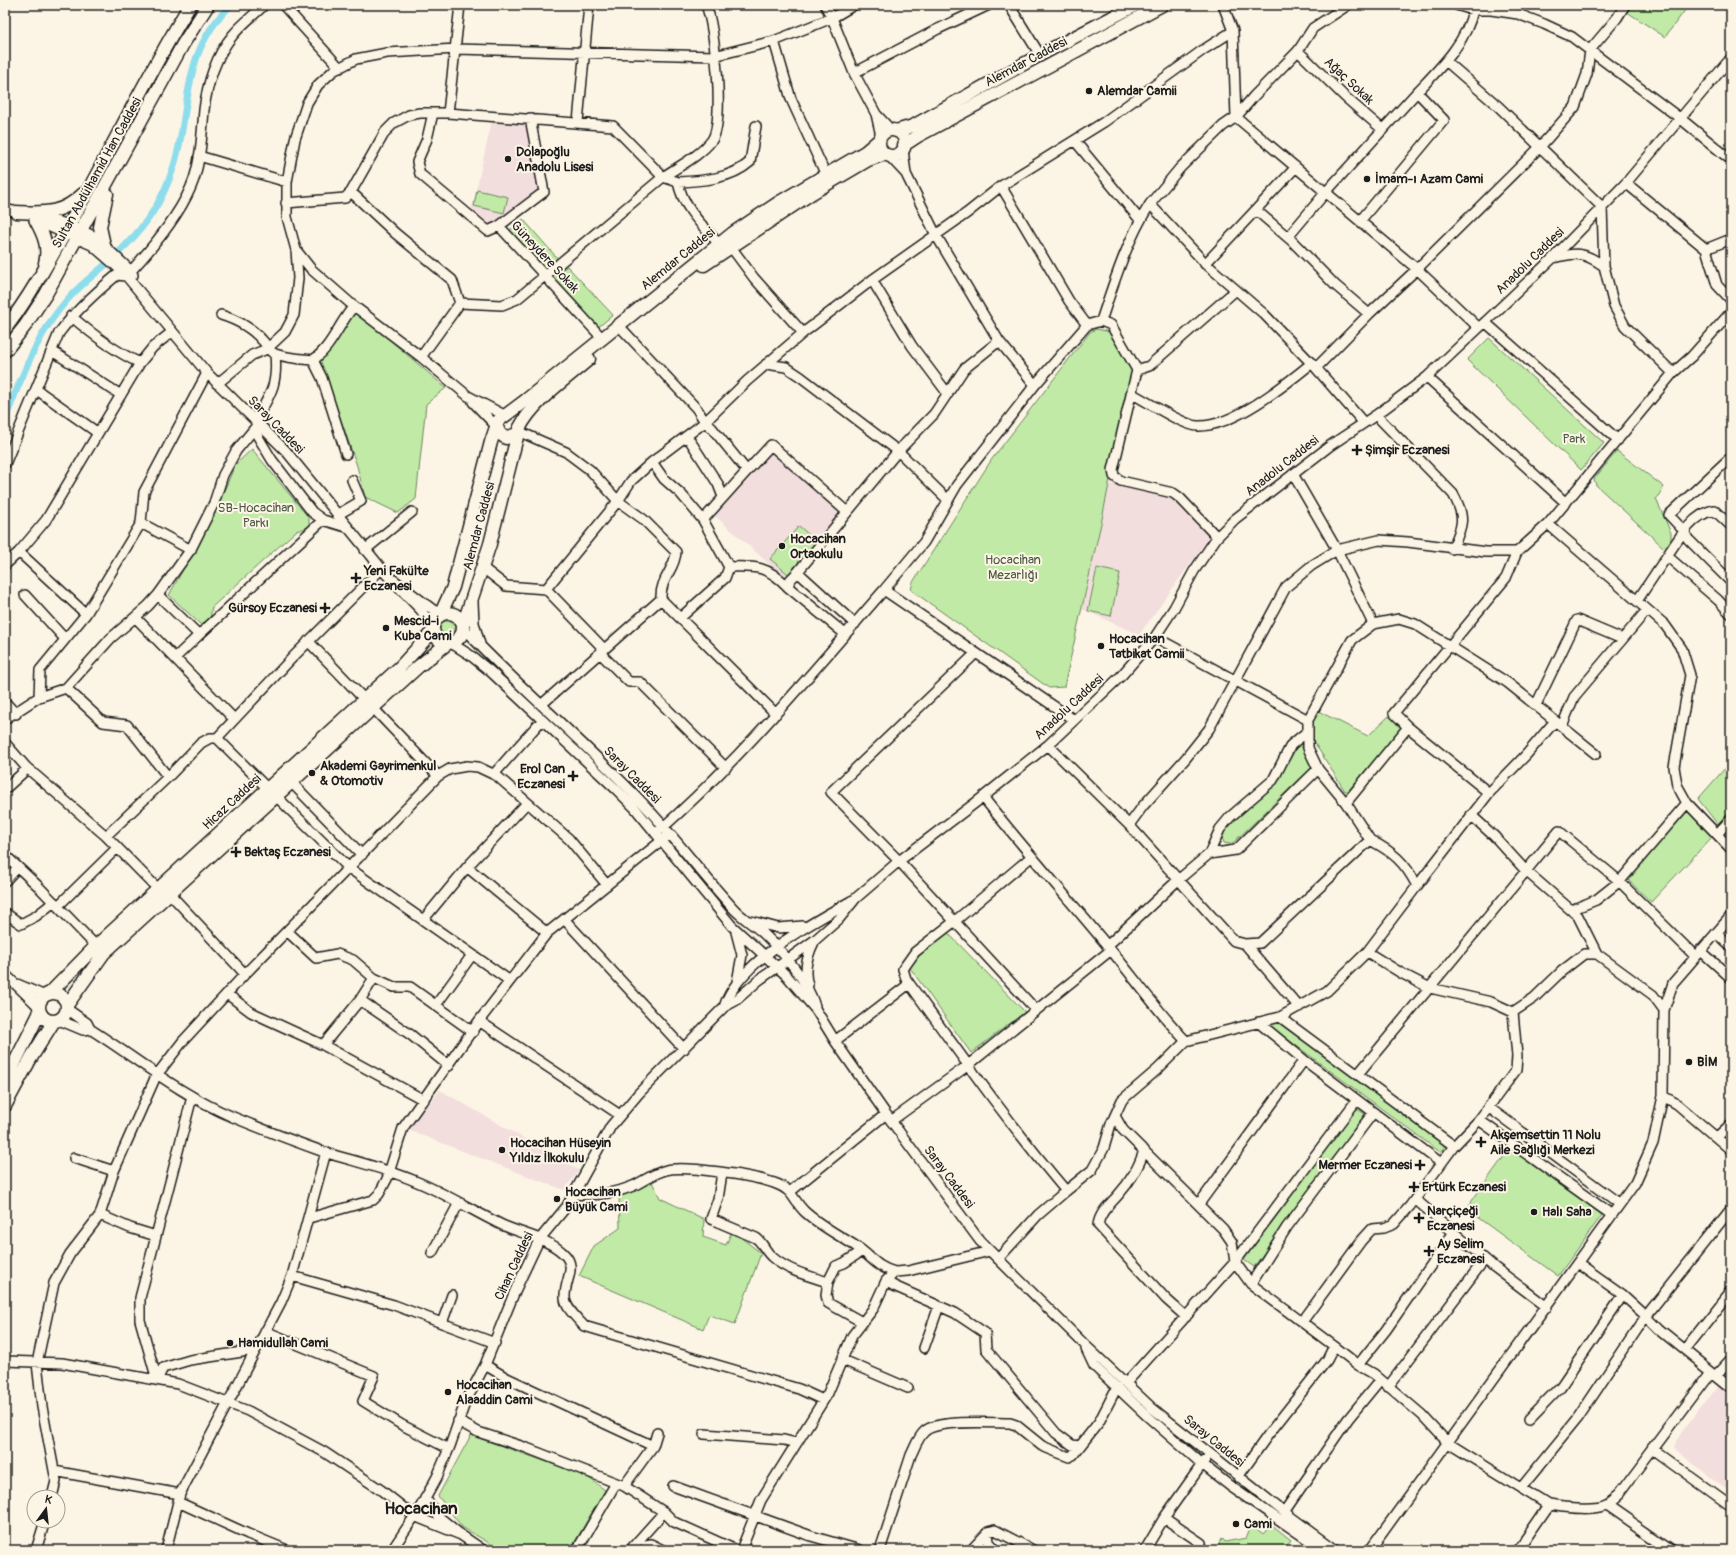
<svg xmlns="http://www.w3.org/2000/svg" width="1736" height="1555" font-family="Pangolin,sans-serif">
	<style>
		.built { fill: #f2dedd }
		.green { fill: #c0eaa6; stroke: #6e8361 }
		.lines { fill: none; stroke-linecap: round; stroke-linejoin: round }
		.canal { stroke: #8edded; stroke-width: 7 }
		.minor-casing { stroke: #1c1c1c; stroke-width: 12 }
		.major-casing { stroke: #1c1c1c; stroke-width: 15 }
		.minor { stroke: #fcf5e5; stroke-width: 9 }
		.major { stroke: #fcf5e5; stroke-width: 12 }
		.poi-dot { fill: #1c1c1c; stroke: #fcf5e5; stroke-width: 1.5 }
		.labels { text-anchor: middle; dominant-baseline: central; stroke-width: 4; stroke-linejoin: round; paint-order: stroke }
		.street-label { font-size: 13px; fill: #1c1c1c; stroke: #fcf5e5 }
		.poi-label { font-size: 13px; font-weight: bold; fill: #1c1c1c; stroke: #fcf5e5; text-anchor: start }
		.park-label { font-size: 13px; fill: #4d5a45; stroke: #fcf5e5 }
		.district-label { font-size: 17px; font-weight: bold; fill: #1c1c1c; stroke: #fcf5e5 }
	</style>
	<rect width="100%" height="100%" fill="#fcf5e5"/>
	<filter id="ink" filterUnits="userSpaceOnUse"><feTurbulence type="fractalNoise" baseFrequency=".025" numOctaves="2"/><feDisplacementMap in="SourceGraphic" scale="8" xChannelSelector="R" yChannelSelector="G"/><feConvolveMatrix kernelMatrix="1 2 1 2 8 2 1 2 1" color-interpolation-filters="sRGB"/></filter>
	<g filter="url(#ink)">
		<path class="built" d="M492,121L520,123L526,126L539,190L492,226L487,225L471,212Z
			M771,450L844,513L786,579L713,514Z
			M1109,483L1174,498L1211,535L1139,635L1082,609Z
			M440,1090L579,1170L564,1190L408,1130Z
			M1721,1381L1731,1390V1493L1675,1449L1673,1445Z"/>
		<path class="green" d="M1632,5H1689L1665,37L1627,12Z
			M477,190L508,197L504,213L474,206Z
			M523,219L558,259L544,271L509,231Z
			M567,266L613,315L597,328L551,278Z
			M356,311L446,388L426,404L416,499L398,513L365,497L357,466L320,360Z
			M1096,329L1111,332L1132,369L1102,519L1064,687L1049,688L911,590L913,582L992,459L1090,332Z
			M1489,338L1604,443L1581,470L1467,360Z
			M252,449L309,518V527L296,531L212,607L210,619L202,626L169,595L216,510L235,465Z
			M1617,451L1664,487L1656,499L1671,533V543L1663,547L1596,485L1594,479Z
			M799,526L817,542L788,574L770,559Z
			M1097,568L1120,573L1111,616L1088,611Z
			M439 629a8 8 0 1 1 16 0a8 8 0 1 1-16 0Z
			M1318,711L1368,736L1390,715L1401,727L1400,730L1348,791H1345L1312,739L1311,722Z
			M1299,743L1313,765L1311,768L1234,842L1230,844L1224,843L1222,837L1227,828L1277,781Z
			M1731,752V815L1719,826L1698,799L1726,767Z
			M1688,811L1713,836L1651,902L1627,879Z
			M947,932L1025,1012L971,1053L910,968L911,963Z
			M1276,1021L1445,1146L1440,1152L1267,1024Z
			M1356,1108L1365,1114L1254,1267L1244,1260Z
			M1510,1148L1602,1215L1558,1276L1466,1209Z
			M652,1182L660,1198L704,1219L703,1237L726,1245L732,1231L761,1253L735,1324L709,1315L703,1329L579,1276L594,1246L620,1228L619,1194Z
			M471,1435L586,1476L605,1490L570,1550H501L462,1527L438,1496Z
			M1272,1525L1291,1540L1284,1550H1224L1218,1546L1222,1538L1225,1542L1246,1538L1251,1526L1264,1534Z"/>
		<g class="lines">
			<path class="canal" d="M5,419C22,377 37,333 68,299C83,281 103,269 119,252C137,235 155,212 165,189C196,123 173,60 231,5"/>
			<defs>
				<path id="minor" d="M283,5L340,68
					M854,5L832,18L854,73L876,114L881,136
					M1009,5L1040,55
					M1348,5L1313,28L1298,51L1254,96L1236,117L1223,126L1180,168L1150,204L1205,263L1264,314L1316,368L1363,422
					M1456,5L1473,10H1491L1518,14L1544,24L1572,37L1681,119L1731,160
					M1233,31L1236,117L1417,269L1479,328
					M774,41L791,99L826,175
					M1298,51L1345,97L1382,129
					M1446,61L1499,107L1602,207L1604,266L1614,306L1625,326L1673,373L1548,524L1665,625L1682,649L1690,675L1674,767L1677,785L1687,803L1731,849
					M854,73L938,29L989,5
					M1417,92C1439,69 1467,42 1473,10
					M433,113L427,139L417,162L420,174L488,231L499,226L602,338
					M448,113L460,5
					M877,115L892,131
					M578,122L589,5
					M1075,141L1140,220
					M903,149L906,174
					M199,156L287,182
					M889,156L906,174L936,235L999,341L1035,385L957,485L924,542L884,590L1074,720
					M678,182C702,181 731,179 750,162L756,126
					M1626,183L1706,249L1717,285L1731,300
					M1001,186L1069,301L1087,325
					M351,192L395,233L452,280L460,303
					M286,203L345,198L351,192L385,132L394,123L409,115L420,113H448L613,126L663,177C679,166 700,156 712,140C725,122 715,27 706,5
					M5,209L21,213
					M1256,210L1292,241L1335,285L1369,314L1316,368
					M36,216L60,222L94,236L131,271L133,275
					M34,220L92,245L123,272L207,373L286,451L386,574
					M499,226L544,192L530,118
					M1288,237L1326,192L1417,92L1444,120L1360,221
					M731,247L754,278L803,333
					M1706,249L1731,239
					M296,250L311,269L350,303L421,357L468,396L506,416
					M1553,258C1576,252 1584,252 1604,266
					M1205,264L1296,167
					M872,280L912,346L948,394
					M1369,314L1417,269L1540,147L1575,107L1587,74L1590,50L1617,18L1625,5
					M221,315C237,320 252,328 263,341C268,346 268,351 275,354C287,358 301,359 313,360C332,347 339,323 354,306
					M71,316C93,335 114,351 140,363
					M1101,321C1114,282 1127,240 1150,204
					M1485,322L1618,440
					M623,330L697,409L705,422L712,428L747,471L703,520L729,567L725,578L680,618L776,714
					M52,351L121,395
					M421,357L460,303L502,305L517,299L663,177L678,182C683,208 702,225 719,244
					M313,360L322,378L346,454
					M766,364L786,367L801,377L898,451L948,500
					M1137,370L1149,366L1236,290
					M1673,373L1692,356L1731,312
					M1427,377L1566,503
					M217,384L252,355L267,349L285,332L294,315L298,278L296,250L287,217V182L295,139L307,103L318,85L333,71L356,59L387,53L456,49L714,56L774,41L832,18L825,5
					M1035,385L1087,325L1101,321L1111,325L1137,370L1113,470L1114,476L1121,481L1173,493L1180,498L1217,537
					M37,390L98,433
					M1131,393C1146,401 1182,425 1197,426C1232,428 1285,385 1312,363
					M473,402L497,427
					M1376,415L1453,494C1466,517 1463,526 1452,549
					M255,421C270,395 278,386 275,354
					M518,431L566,452L590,470L618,501L643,519L676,552C675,570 660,578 661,599L680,618
					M687,436L718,484L723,497
					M1731,457L1669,515L1684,531L1688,539L1731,582
					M652,462L664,479L681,494L703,520
					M5,464L59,333C76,310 95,293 117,275L126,276L131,271C153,247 184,209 194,179C201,157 202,133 204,110C207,84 216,55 233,35C242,24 254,15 264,5
					M747,471L771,445L847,512
					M1293,474L1337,550L1373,624
					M337,515L361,501L352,480
					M141,523L191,550
					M1731,526L1714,510C1693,514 1678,539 1667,556L1718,600L1731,614
					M365,550L412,512
					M19,552L86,614
					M5,565L19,552L46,520L140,363L153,347L172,332
					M729,567C756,566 768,566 788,587
					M483,568L506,586L546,589L604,649
					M796,574L898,451L934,414L964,369L999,341
					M546,589L618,501L631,481L652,462L705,422L747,381L803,333L872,280L967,213L1001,186L1104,122L1203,50L1233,31L1223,5
					M25,595L65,639
					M158,595L199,635L175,658
					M1637,601L1667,556
					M473,602L474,623L480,644
					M135,617L234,719
					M463,628C517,685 577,736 632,792C668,828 698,870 733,908C742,918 753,924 763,933C784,953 806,978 815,1006
					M433,629L421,610L386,574L440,615
					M845,634L788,587L790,580L796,574L801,575L855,624
					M199,635L323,520
					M1155,637L1308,720
					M308,641L365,700
					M451,643L470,655L490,671L616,789L634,807L732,926L787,976L816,1010L835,1041L886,1114L980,1241L1083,1343L1152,1408L1284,1512L1336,1550
					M600,653L629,682H640L726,768
					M976,653L831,792L899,861L1036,1010
					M66,688L103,722L127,725L168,777
					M39,697L40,670L86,614L141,523L144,492L207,373
					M5,702L16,714
					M541,705L661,599
					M1536,705L1577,620L1622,639
					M373,708L438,776
					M5,719L39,697L66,688L111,638L148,606L158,595L191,549L214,503L223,475L236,451L258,424L257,435L272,460L312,512L323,520L346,527
					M1562,726L1574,697L1647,610
					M1408,727L1489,793
					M217,738L293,657L381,569
					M5,743L26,767L106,836L158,889
					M1048,745L1129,825L1234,941L1245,944L1260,943L1370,840C1393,852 1405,862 1417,886L1367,952L1327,991L1280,1017L1186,1041
					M494,774L542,720
					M292,783L362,855
					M5,789L27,769
					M277,797L349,868L510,981
					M983,797C1024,849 1068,898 1110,949C1136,980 1158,1012 1186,1041L1158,1069L1122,1100L1111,1124L1104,1148L1092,1170L1066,1191L1038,1215L998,1259
					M1346,803L1408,727L1394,713L1506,578L1517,552L1548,524
					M1471,815L1495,837L1526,871L1571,910L1596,900L1620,881L1687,803
					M1129,825L1143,806L1186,758L1209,729L1286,587L1311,566L1337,550L1379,540L1408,542L1486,552H1517
					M660,830C743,757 812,672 884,590
					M1717,834L1731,819
					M106,836L168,777L201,743L210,738H217L267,788
					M1370,840L1346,803L1318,769L1308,748V720L1352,640L1373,624L1399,619L1415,624L1508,683L1596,754
					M1209,854L1236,850L1318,769
					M5,855L37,885L96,946
					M1031,857L955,921L915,952L903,969L906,979C958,1051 1008,1123 1066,1191
					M467,867L547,933
					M5,881L18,867
					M1417,886L1489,793L1526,755L1555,721
					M170,894L245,974
					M58,906L117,848
					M1571,910L1578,916L1597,954
					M5,913L21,924L36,916L54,902
					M424,919L467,867L527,803
					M565,920L684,1049
					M751,921L778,928L803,926
					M287,931L316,958L337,954L353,960L374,978L394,987H410L473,1032
					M736,932L742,955L737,982
					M1716,933L1731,947
					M1245,944L1299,1007
					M1107,946L1178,880L1209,854L1220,829L1230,817L1273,780L1291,745L1308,731
					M1700,950L1731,978
					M5,974L39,1007
					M17,984L45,996
					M808,985C803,970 807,956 814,942
					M227,994L251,1012L323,1045L424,1100
					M360,1000L411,1035L449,1066
					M436,1005L472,955
					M724,1007C738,962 813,922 853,900
					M1513,1012L1534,998L1562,971L1584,954H1597L1653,995L1664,1010
					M1280,1017L1454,1146
					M59,1020L83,1030L90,1029L87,1023L67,1009
					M479,1021L620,1115
					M1258,1022L1304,1060L1441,1163
					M90,1029C139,1060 179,1094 233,1117C264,1130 296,1142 327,1153C357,1162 387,1169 415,1181C445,1193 473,1211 502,1225C522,1234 547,1238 563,1253C578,1267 565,1279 565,1296C564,1307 577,1318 584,1326L799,1389L823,1400
					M835,1041L909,984
					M323,1045L360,1000L374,978
					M1358,1074L1559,831L1617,879L1695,956
					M1663,1096L1677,1104L1731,1150
					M1488,1107L1620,1204
					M1115,1116L1123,1130L1223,1229L1232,1242L1235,1262L1251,1284L1334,1346L1358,1365L1374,1374L1422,1415L1448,1443L1548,1505C1563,1507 1594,1512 1607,1504C1611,1502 1614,1498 1617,1496L1711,1371
					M1479,1120L1612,1215
					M891,1121L967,1066L1111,950
					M1717,1137L1731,1124
					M1144,1150C1140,1165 1130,1182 1119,1194C1111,1204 1100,1211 1098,1225L1166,1299L1186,1317
					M74,1158L114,1171
					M722,1173L718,1199L711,1219L756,1238C763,1243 765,1251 772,1257C788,1271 809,1276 828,1282L826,1295L828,1303L862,1322
					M791,1191L886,1114
					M573,1194C593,1196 614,1194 633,1186C644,1181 654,1173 666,1170C684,1165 755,1176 774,1183C794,1190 792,1199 804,1211C820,1226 839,1235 857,1247C872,1257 876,1267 895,1272
					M1415,1199L1494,1267L1547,1307
					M1199,1204L1304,1060
					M100,1215L130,1228L156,1236
					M309,1218L373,1200L379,1194L387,1179L403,1128L479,1021L547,933L670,834
					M432,1253L459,1203
					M1578,1263L1623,1295L1646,1316L1731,1209
					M292,1276L394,1305L495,1343
					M886,1281L894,1286L955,1313L985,1333L986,1349L1056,1433L1072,1445L1080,1446
					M828,1282L836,1266L844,1263L862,1251
					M1251,1284L1287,1227L1373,1113
					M1302,1322L1361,1241L1372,1229L1384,1228L1394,1224L1410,1206L1454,1146L1479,1120L1516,1070L1517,1056L1513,1012L1491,1002L1430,988L1401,973L1367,952
					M442,1323L452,1295
					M265,1331L374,1376L363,1401L402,1425L449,1449
					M924,1348L939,1306
					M1086,1349L1094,1366L1145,1414L1202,1464L1230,1486L1323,1550
					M1685,1350L1731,1292
					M843,1360L908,1388
					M5,1361L62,1363L178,1384L248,1411L324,1452L381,1490L414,1516L461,1535L439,1517L425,1498
					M485,1365L507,1378L653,1446
					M1358,1365L1386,1330L1454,1232
					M1716,1375L1731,1359
					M157,1380L140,1320V1298L192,1097
					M157,1380L163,1368L190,1360L255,1350
					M1126,1383L1235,1262L1356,1101
					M1388,1387L1485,1259
					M1528,1420L1561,1386L1623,1295
					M458,1421L478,1432L524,1447L624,1486L664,1512L674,1522L736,1550
					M704,1434L784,1440L796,1443
					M1652,1449L1731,1506
					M54,1471L180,1494
					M1238,1477L1268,1435L1327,1360L1334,1346
					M624,1486L653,1446L657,1433
					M673,1486L811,1536L860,1550
					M1521,1488L1578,1418L1646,1316L1659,1329L1731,1387
					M52,1497L56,1481L42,1407L37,1363L54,1283L70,1254L100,1215L114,1171L156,1076L183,1041L245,974L438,776L450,769L467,766L478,767L497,776L569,839L607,885
					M178,1502L248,1534L287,1550
					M1606,1505L1671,1550
					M1284,1512L1348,1419L1380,1380
					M1164,1518L1201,1543L1198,1550
					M988,1532L989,1542L996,1550
					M461,1535L483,1550
					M36,1550L45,1521
					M166,1550L180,1494L281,1302L292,1276L326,1152
					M392,1550L420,1508L437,1477L450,1446L465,1403L485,1365L515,1291L539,1240L567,1206L611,1126L639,1093L724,1007L735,1001L759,980L815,940L839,919L856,898L899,861L983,797L1048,745L1121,676L1155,637L1174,608L1194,571L1217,537L1235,519L1331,445L1376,415L1427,377L1553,258L1626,183L1731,58
					M577,1550L616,1483
					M630,1550L664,1512
					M646,1550V1545L651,1544L663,1550
					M741,1550L761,1500L828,1393L852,1336L873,1309L886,1281L895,1272L908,1271L990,1251
					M880,1550L911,1455C915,1447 918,1437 925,1431C938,1419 992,1423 1010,1423L1016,1425L1042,1446L1069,1457L1073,1455L1099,1422L1117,1387
					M971,1550L988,1532L995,1530L1033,1550
					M1145,1550L1164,1518L1205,1460
					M1370,1550L1635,1183L1653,1143L1663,1096L1664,1010L1673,983L1731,916
					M1517,1550L1548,1505"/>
				<path id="major" d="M879 143a13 13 0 1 1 26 0a13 13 0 1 1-26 0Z
					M896,131L913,126L1040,55L1136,5
					M904,145L918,136L1162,5
					M16,212C44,213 61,215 83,194
					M36,221C44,235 49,248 45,263
					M104,245L100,227L107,194
					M704,265L812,193L868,160L885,154
					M5,329C28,299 47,265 66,231C108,156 145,78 190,5
					M5,351L25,326L46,294L183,44L208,5
					M497,427L500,434L506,438L517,434
					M433 628a15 15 0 1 1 30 0a15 15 0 1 1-30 0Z
					M440,615L453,587L491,442L498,421L526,400L733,233L778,203L865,152L879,140
					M463,625L490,544L519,429C534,400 565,380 589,359
					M39 1007a14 14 0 1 1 28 0a14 14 0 1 1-28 0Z
					M49,994L96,946L400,667L433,631
					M67,1005L104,953L419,666L448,643
					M5,1082L40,1012
					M5,1106L31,1058L54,1021"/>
			</defs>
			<use href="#minor" class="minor-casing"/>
			<use href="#major" class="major-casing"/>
			<use href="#minor" class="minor"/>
			<use href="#major" class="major"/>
		</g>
	</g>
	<g class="poi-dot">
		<circle cx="1089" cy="91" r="4"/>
		<circle cx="508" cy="159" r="4"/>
		<circle cx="1367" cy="179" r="4"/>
		<path d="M1355 444h4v4h4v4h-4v4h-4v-4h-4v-4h4z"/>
		<circle cx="782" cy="546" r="4"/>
		<path d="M354 572h4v4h4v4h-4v4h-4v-4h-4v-4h4z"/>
		<path d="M323 602h4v4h4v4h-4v4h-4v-4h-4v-4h4z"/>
		<circle cx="386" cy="628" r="4"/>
		<circle cx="1101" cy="646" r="4"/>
		<circle cx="312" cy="773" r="4"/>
		<path d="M571 770h4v4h4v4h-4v4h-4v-4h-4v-4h4z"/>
		<path d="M234 846h4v4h4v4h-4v4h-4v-4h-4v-4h4z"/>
		<circle cx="1689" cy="1062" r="4"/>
		<path d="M1479 1136h4v4h4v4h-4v4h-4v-4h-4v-4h4z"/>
		<circle cx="502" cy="1150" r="4"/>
		<path d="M1418 1159h4v4h4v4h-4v4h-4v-4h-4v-4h4z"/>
		<path d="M1412 1181h4v4h4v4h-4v4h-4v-4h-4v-4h4z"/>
		<circle cx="557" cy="1199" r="4"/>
		<circle cx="1534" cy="1212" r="4"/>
		<path d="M1417 1212h4v4h4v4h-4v4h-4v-4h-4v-4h4z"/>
		<path d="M1427 1245h4v4h4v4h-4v4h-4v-4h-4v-4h4z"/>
		<circle cx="230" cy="1343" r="4"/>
		<circle cx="448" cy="1392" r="4"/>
		<circle cx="1236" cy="1524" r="4"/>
	</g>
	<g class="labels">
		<g class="street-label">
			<text transform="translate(1026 62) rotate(-28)">Alemdar Caddesi</text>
			<text transform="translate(1349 81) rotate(43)">Ağaç Sokak</text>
			<text transform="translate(97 173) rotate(-61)">Sultan Abdülhamid Han Caddesi</text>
			<text transform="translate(545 257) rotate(47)">Güneydere Sokak</text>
			<text transform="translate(678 259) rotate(-39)">Alemdar Caddesi</text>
			<text transform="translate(1530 261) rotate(-44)">Anadolu Caddesi</text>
			<text transform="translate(276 425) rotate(46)">Saray Caddesi</text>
			<text transform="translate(1282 466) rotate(-38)">Anadolu Caddesi</text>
			<text transform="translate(479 526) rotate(-75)">Alemdar Caddesi</text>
			<text transform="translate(1069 707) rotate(-43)">Anadolu Caddesi</text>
			<text transform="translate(632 775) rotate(45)">Saray Caddesi</text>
			<text transform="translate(232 802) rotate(-43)">Hicaz Caddesi</text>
			<text transform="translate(949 1177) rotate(53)">Saray Caddesi</text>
			<text transform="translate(514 1266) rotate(-65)">Cihan Caddesi</text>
			<text transform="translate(1214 1441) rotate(39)">Saray Caddesi</text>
		</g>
		<g class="poi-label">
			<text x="1097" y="91">Alemdar Camii</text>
			<text x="516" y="152">Dolapoğlu<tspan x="516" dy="15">Anadolu Lisesi</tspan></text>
			<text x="1375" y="179">İmam-ı Azam Cami</text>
			<text x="1365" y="450">Şimşir Eczanesi</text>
			<text x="790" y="539">Hocacihan<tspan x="790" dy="15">Ortaokulu</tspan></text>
			<text x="364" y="571">Yeni Fakülte<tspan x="364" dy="15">Eczanesi</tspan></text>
			<text x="317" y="608" text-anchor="end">Gürsoy Eczanesi</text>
			<text x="394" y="621">Mescid-i<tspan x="394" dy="15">Kuba Cami</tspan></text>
			<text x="1109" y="639">Hocacihan<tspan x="1109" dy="15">Tatbikat Camii</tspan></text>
			<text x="320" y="766">Akademi Gayrimenkul<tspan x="320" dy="15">&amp; Otomotiv</tspan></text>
			<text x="565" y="769" text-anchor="end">Erol Can<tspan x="565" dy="15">Eczanesi</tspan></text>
			<text x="244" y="852">Bektaş Eczanesi</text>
			<text x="1697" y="1062">BİM</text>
			<text x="1490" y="1135">Akşemsettin 11 Nolu<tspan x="1490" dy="15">Aile Sağlığı Merkezi</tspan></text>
			<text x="510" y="1143">Hocacihan Hüseyin<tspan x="510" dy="15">Yıldız İlkokulu</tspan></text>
			<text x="1412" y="1165" text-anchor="end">Mermer Eczanesi</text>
			<text x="1422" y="1187">Ertürk Eczanesi</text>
			<text x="565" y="1192">Hocacihan<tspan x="565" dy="15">Büyük Cami</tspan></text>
			<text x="1427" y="1211">Narçiçeği<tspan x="1427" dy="15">Eczanesi</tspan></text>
			<text x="1542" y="1212">Halı Saha</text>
			<text x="1437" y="1244">Ay Selim<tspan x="1437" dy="15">Eczanesi</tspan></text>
			<text x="238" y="1343">Hamidullah Cami</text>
			<text x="456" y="1385">Hocacihan<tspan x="456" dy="15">Alaaddin Cami</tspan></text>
			<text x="1244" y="1524">Cami</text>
		</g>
		<g class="park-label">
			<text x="1574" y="439">Park</text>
			<text x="256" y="508">SB-Hocacihan<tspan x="256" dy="15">Parkı</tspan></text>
			<text x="1013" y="560">Hocacihan<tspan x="1013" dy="15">Mezarlığı</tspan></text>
		</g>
		<g class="district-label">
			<text x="421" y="1508">Hocacihan</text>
		</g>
	</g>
	<rect width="1736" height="1555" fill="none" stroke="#fcf5e5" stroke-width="20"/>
	<rect x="10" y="10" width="1716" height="1535" fill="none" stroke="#1c1c1c" stroke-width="1.5" filter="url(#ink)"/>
	<g transform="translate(46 1509) rotate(15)"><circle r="19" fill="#fcf5e5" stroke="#a29e95"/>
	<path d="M0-3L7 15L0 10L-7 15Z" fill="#1c1c1c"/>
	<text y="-6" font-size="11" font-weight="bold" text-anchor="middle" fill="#1c1c1c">K</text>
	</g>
</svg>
